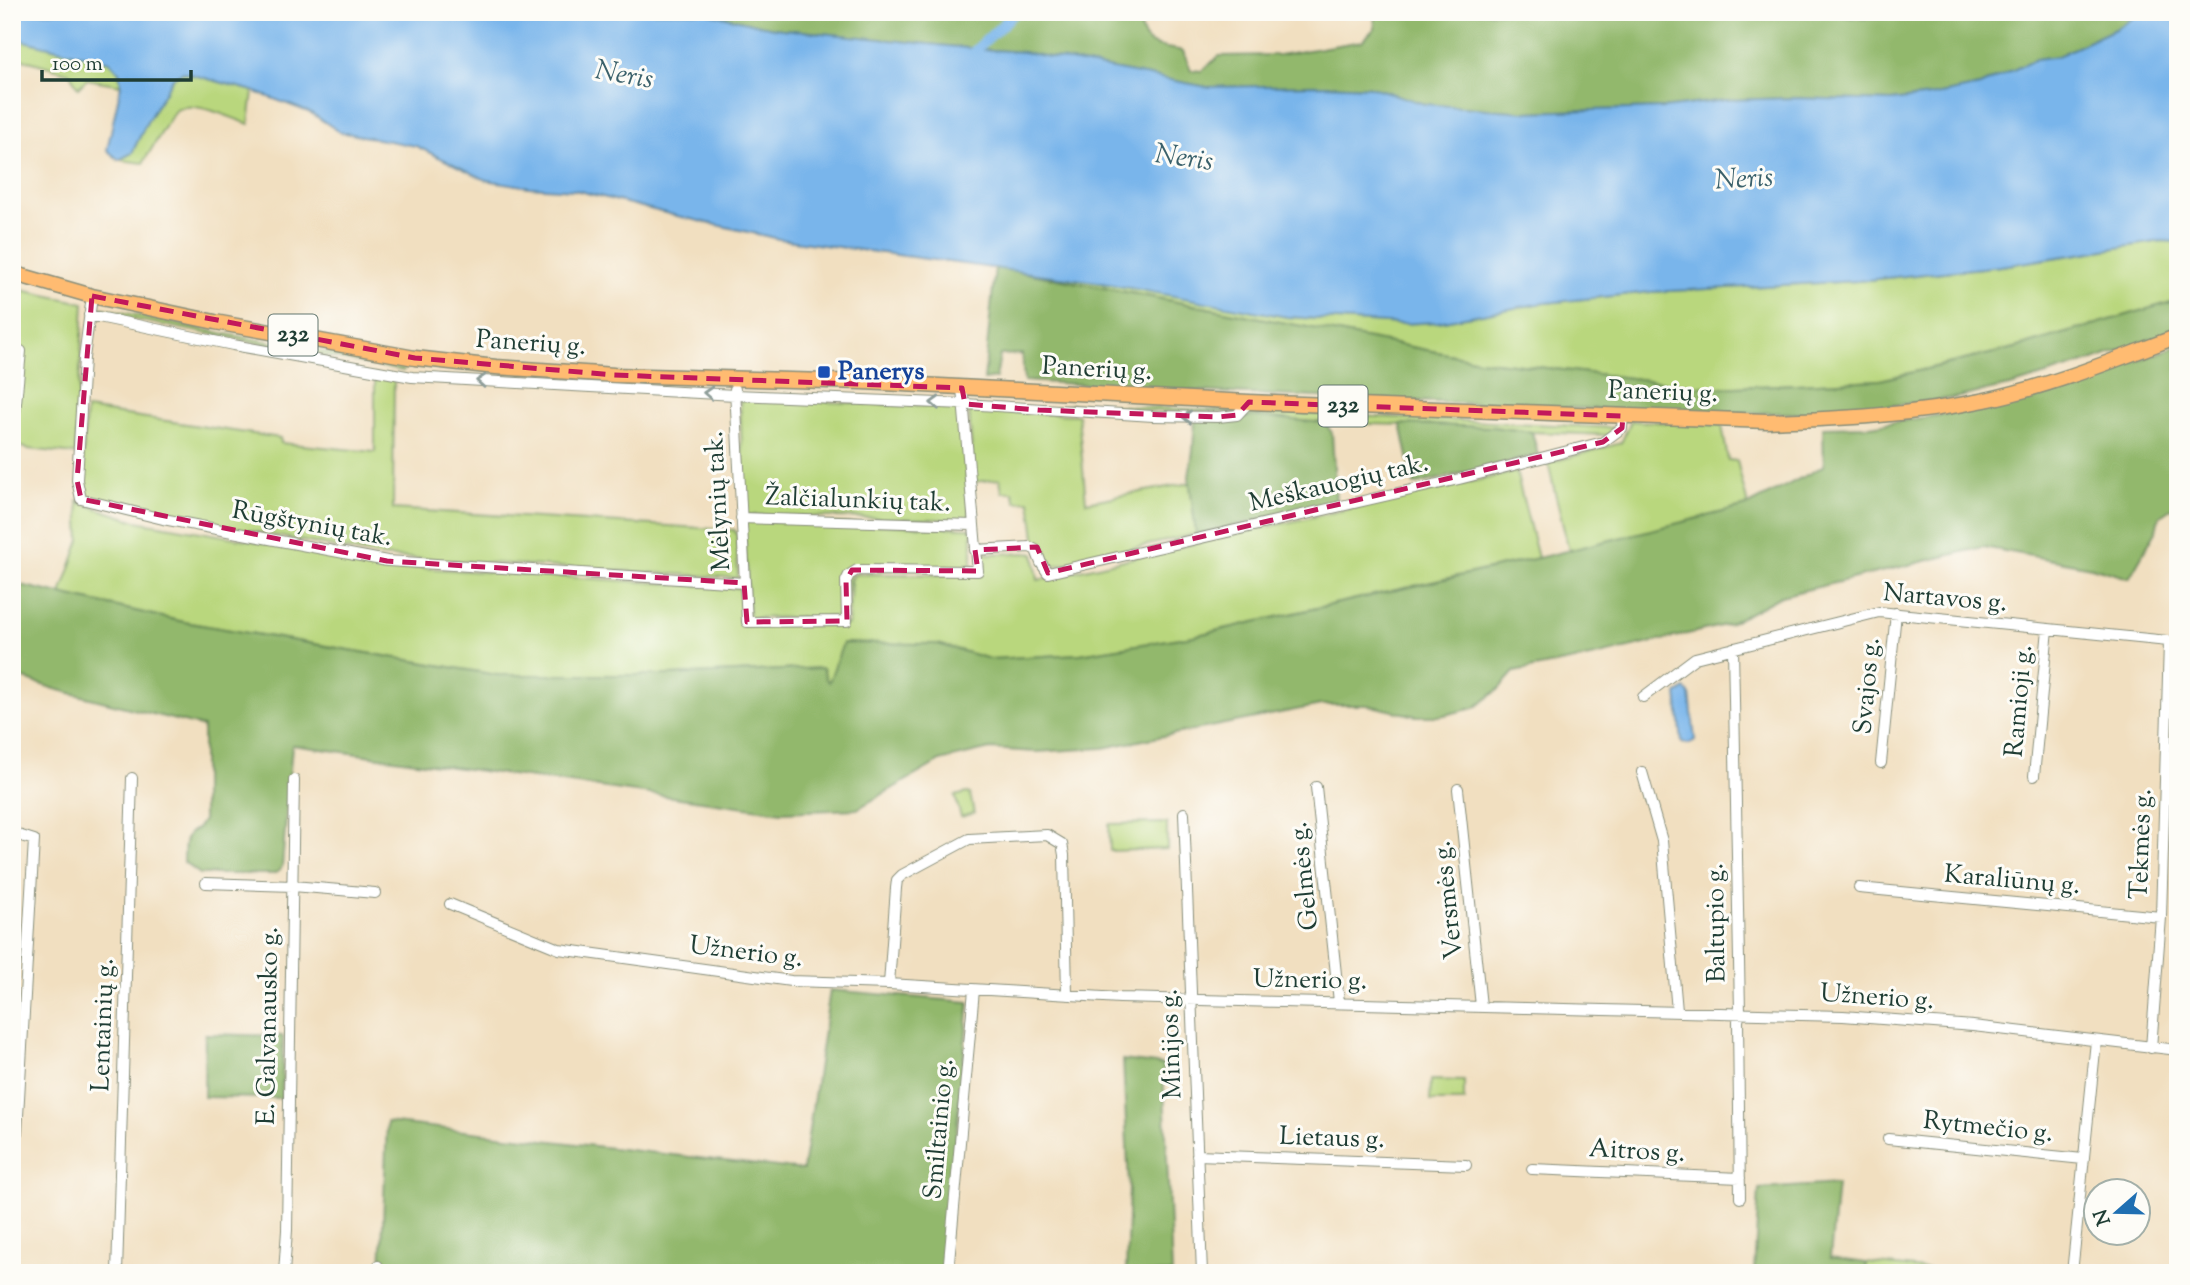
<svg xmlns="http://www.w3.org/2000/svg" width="2190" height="1285" font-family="'Sorts Mill Goudy',serif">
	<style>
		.green { fill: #b9d77d; stroke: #6c8a58; stroke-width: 2 }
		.forest { fill: #92b86c; stroke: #587a50; stroke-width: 2 }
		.water { fill: #79b5eb; stroke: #4c7990; stroke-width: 2 }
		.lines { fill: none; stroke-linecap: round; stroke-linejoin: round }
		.canal { stroke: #79b5eb; stroke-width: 10 }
		.minor-casing { stroke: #888e7a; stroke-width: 12 }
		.primary-casing { stroke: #888e7a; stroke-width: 17 }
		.minor { stroke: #fff; stroke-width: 10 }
		.primary { stroke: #ffbb71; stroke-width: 14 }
		.oneway { stroke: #8f9e9a }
		.marked { fill: none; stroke: #c2185b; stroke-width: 5; stroke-dasharray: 14 9; stroke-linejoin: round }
		.transit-dot { fill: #1a4fb4; stroke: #fdfcf7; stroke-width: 2.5 }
		.labels { text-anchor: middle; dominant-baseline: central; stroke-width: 6; stroke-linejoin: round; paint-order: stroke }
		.shield { fill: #fdfcf7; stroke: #62766e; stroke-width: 2 }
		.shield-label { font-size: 24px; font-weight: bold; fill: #1f3d34 }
		.street-label { font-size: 26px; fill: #1f3d34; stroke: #fdfcf7 }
		.transit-label { font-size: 26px; font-weight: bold; fill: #164399; stroke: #fdfcf7; text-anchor: start }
		.water-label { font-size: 28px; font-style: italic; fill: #3a616b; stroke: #fdfcf7 }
	</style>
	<rect width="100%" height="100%" fill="#fdfcf7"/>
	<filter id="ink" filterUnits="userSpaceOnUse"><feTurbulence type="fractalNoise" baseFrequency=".0143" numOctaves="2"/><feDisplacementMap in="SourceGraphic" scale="14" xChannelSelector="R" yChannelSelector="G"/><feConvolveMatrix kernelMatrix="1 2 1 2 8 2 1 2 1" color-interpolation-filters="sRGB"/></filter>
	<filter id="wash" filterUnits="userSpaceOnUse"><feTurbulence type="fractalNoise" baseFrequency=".00686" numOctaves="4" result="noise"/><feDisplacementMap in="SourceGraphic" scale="28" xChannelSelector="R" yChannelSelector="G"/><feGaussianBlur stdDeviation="1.57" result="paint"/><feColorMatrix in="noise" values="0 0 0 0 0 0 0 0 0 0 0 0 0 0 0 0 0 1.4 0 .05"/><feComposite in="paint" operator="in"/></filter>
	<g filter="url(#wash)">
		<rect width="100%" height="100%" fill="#f1dfc0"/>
		<path class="green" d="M12,38L111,62L119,72L121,85L87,79L78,88L70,73L12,56Z
			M182,72L253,91L249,124C230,118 190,97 174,112L143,163L119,160L132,153L147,122L173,78Z
			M2162,241L2178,242V300L2015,348L1880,380L1714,388L1479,360L995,267L1150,291L1287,317L1401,324L1438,322L1536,304L1651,292L1858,281L2001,266Z
			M12,288L84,303L75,454L28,449L16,445L12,401Z
			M102,308L221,333L406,367L403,371L96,312L97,310Z
			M375,375L394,378L393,509L734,530L737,535L738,578L377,556L87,498L81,488L86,409L280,438L281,443L375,452Z
			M740,399L958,407L961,410L970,520L744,515Z
			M1072,404L1234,411L1235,413L1056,409Z
			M969,410L1078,415L1086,502L1190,483L1196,534L1051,567L1046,563L1040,546L1036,544L1030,501L1016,502L1013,492H1002L1000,479L974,482Z
			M1247,411L1619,428L1607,435L1532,432L1493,427L1325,423L1245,418Z
			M1631,421L1722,425L1728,460L1737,461L1748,506L1569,551L1548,463L1621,443Z
			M1516,472L1538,558L1193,636L1080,654L990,659L938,644L836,665L829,682L826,679L823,668L670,675H497L184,622L61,594L80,540L78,500L81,503L136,521L405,567L740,588L744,624L848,625L851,580L855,574L982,575L980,554L1034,553L1038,580L1222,537Z
			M744,520L969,528L972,531V564L964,567L851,570L843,617L749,618Z
			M967,793L970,794L974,813L961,817L955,796Z
			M1167,823V849L1110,851L1109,824Z
			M1431,1080L1464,1081V1101H1430Z
			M1867,1263L1962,1273H1865Z"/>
		<path class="forest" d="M704,12H1140C1140,48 1152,45 1183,51L1191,70L1202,71L1219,56L1279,55L1362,41L1375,28L1374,12H1831C1865,26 1902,13 1937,12C2005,11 2073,12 2142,12L2115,29L2058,56L2036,59L1980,86L1931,96L1891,101L1795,98L1726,100L1663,108L1524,112L1424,104L1372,87L1323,85L1207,87L1023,52L977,49L773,28Z
			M995,267L1479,360L1714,388L1880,380L2015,348L2178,300V329L2091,361L2014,385L1954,398L1821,414L1625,410L1248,394L1024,381L1022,354L1000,355L996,378L984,380Z
			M2178,346V504L2159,517L2156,531L2129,578L2091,567L1983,547L1781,596L1729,624L1595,656L1514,672L1498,690L1474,708L1440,716H1416L1367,705H1321L1103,748L1036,752L990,749L940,761L857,809L782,812L292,745L282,867L278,872L272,874H200L184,862C185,848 182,833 197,829L203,820V727L55,689L12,675V583L184,622L497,675H670L823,668L826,679L829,682L843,643L938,644L990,659L1080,654L1193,636L1538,558L1747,506L1824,466L1823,427L1870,426L1991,407L2089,378Z
			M1253,416L1325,423L1332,433L1336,503L1196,534L1189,477L1193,450L1195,419L1233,420Z
			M1401,424L1493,427L1532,432L1538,455L1414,485Z
			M830,990L969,1002L943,1273H381L387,1122L803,1170Z
			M205,1034L283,1036L282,1098L204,1097Z
			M1123,1060L1163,1065L1172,1273H1126L1129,1187Z
			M1837,1184L1830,1258L1867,1263L1865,1273H1754L1759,1189Z"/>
		<path class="water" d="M12,12H704L773,28L977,49L1023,52L1207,87L1323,85L1372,87L1424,104L1524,112L1663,108L1726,100L1795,98L1891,101L1931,96L1980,86L2036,59L2058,56L2115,29L2142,12H2178V242L2162,241L2001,266L1858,281L1651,292L1537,304L1438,322L1401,324L1287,317L1097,282L779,239L677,216L575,190L529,187L486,180L416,146L340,132L311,113L253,91L182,72L173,78L147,122L132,153L119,160L107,150L121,85L119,72L110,62L12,38Z
			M1685,689L1690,694L1695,740L1689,744L1682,743L1677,693Z"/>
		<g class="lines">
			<path class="canal" d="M967,58L1016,12"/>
		</g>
	</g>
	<g filter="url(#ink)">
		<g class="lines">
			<defs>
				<path id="minor" d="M92,296L84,358L77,480L81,499L163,519L387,561L744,583
					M89,315L233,345L412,377L735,395L965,404L1153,416L1218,417L1237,415L1249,402
					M735,389L747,622L847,621L846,581L849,575L857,570L978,571L962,388
					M12,445L21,351
					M741,518L973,525
					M975,550L1030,547L1036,550L1041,563L1048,573L1459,479L1603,442L1622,428L1623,416
					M1733,648L1740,1012L1738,1021L1740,1198
					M1643,697L1695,658L1879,612L2178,642
					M1881,763L1896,613
					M1642,772L1662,841L1677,1011
					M2034,776L2048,629
					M1316,787L1339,1002
					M1458,789L1481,1006
					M1184,813L1202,1273
					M12,833L34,840L17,1133L12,1158
					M206,883L293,886L375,893
					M1859,888L2161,917
					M450,904L559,949L791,981L889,984L1120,998L1843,1016L1973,1026L2178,1050
					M889,984L896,888L897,880L902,875L969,839L1047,835L1062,844L1064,855L1067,994
					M2151,1048L2161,917L2169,642
					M1888,1139L2083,1159
					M1197,1155L1466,1165
					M1532,1169L1740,1178
					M117,1273L132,778
					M284,1273L287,1230L294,780
					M378,1273V1266
					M948,1273L974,990
					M2072,1273L2096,1041"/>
				<path id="primary" d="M12,273L92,296L215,322L415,358L496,367L614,375L864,382L1249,402L1767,421C1840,419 1914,415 1985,400C2051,386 2115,360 2178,336"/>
			</defs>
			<use href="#minor" class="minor-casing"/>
			<use href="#primary" class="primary-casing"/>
			<use href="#minor" class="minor"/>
			<use href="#primary" class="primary"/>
		</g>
		<defs><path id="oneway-chevron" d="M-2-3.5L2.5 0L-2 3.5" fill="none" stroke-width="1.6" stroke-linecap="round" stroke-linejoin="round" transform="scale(1.75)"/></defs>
		<g class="oneway">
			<use href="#oneway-chevron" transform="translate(481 381) rotate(-176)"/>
			<use href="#oneway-chevron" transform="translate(708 393) rotate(-177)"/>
			<use href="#oneway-chevron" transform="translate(935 403) rotate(-178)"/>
			<use href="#oneway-chevron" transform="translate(1187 417) rotate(-179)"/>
		</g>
	</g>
	<path class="marked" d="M92,296L415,358L614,375L962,388L965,404L1039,410L1218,417L1237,415L1249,402L1623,416L1622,428L1603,442L1048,573L1037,547L975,550L978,571L852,570L846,581L847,621L747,622L744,583L387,561L81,499L77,480Z"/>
	<rect class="transit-dot" x="817" y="365" width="14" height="14" rx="3.5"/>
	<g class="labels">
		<g class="shield">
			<rect x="268.5" y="314.5" width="49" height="41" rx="5"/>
			<rect x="1318.5" y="385.5" width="49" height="41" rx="5"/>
		</g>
		<g class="shield-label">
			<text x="293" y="335">232</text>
			<text x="1343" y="406">232</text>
		</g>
		<g class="street-label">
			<text transform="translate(531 344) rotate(4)">Panerių g.</text>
			<text transform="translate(1097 370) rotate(3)">Panerių g.</text>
			<text transform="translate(1663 393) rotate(2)">Panerių g.</text>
			<text transform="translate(1339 484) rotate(-13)">Meškauogių tak.</text>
			<text transform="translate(719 501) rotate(-93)">Mėlynių tak.</text>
			<text transform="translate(858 501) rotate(2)">Žalčialunkių tak.</text>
			<text transform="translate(312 525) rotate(10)">Rūgštynių tak.</text>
			<text transform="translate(1945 599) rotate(5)">Nartavos g.</text>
			<text transform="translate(1868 686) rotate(-85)">Svajos g.</text>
			<text transform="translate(2020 701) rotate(-85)">Ramioji g.</text>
			<text transform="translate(2142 844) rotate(-88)">Tekmės g.</text>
			<text transform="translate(1305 876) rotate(-96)">Gelmės g.</text>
			<text transform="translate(2012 881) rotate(5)">Karaliūnų g.</text>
			<text transform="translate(1449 900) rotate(-96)">Versmės g.</text>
			<text transform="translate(1717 923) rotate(-91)">Baltupio g.</text>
			<text transform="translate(746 953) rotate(7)">Užnerio g.</text>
			<text transform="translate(1310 981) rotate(1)">Užnerio g.</text>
			<text transform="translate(1877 998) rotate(4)">Užnerio g.</text>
			<text transform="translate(104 1025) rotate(-88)">Lentainių g.</text>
			<text transform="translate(269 1026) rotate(-89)">E. Galvanausko g.</text>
			<text transform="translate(1172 1044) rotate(-92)">Minijos g.</text>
			<text transform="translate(1988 1128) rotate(6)">Rytmečio g.</text>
			<text transform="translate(940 1129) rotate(-85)">Smiltainio g.</text>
			<text transform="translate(1332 1139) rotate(2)">Lietaus g.</text>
			<text transform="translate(1637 1152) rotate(3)">Aitros g.</text>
		</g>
		<g class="transit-label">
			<text x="838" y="372">Panerys</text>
		</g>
		<g class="water-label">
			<text transform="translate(624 76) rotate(10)">Neris</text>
			<text transform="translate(1184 159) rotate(8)">Neris</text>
			<text transform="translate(1744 180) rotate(-3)">Neris</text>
		</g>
	</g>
	<rect width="2190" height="1285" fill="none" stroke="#fdfcf7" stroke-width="42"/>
	<g transform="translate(2117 1212) rotate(250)"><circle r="33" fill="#fdfcf7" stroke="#a4b0a9" stroke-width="2"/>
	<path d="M0-5L12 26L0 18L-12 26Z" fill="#1f6fb2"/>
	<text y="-10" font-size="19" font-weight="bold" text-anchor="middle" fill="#1f3d34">N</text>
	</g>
	<path d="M42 70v10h149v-10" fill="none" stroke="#1f3d34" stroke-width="3.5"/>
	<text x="52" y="70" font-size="21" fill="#1f3d34" stroke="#fdfcf7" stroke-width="5" paint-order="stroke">100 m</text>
</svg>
